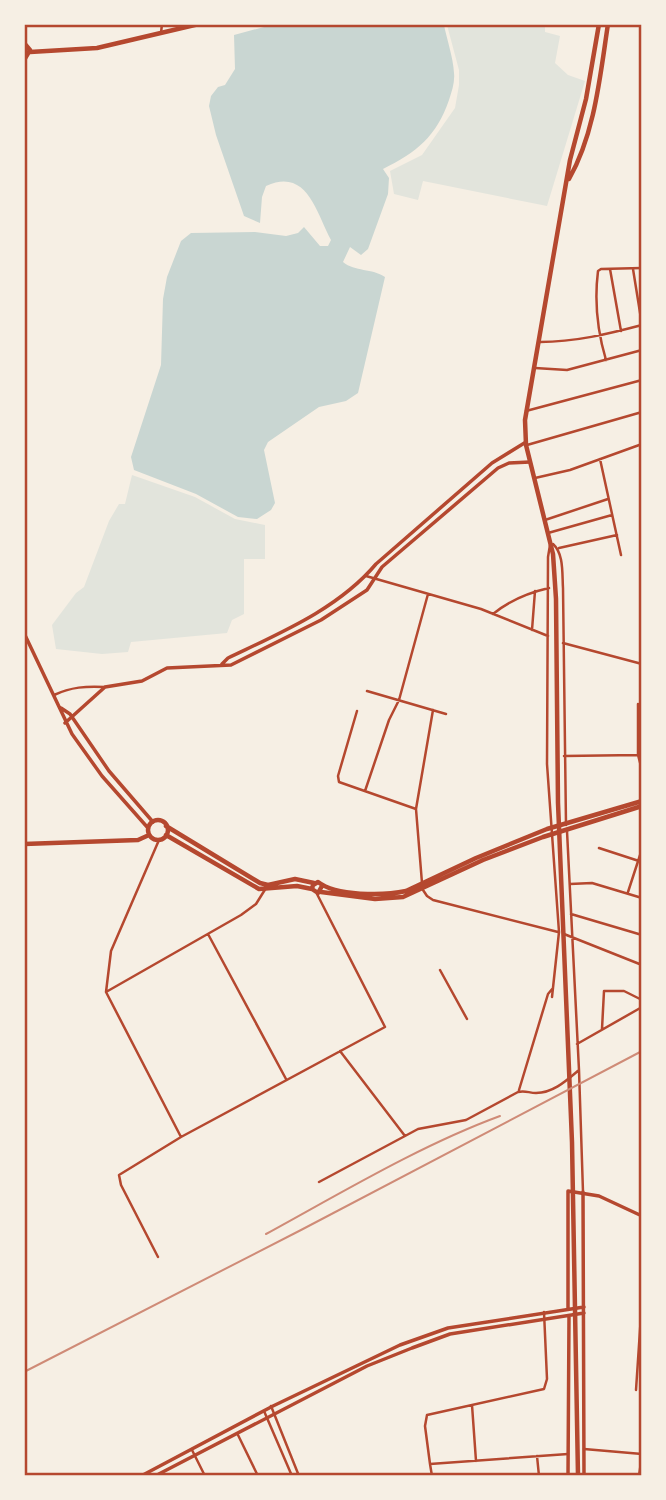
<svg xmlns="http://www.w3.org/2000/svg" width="666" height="1500" font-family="'Archivo Narrow',sans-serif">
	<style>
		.green { fill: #e2e4dc }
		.water { fill: #c9d6d2 }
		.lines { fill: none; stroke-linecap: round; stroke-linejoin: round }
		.minor { stroke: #b5482f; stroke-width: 2.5 }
		.tertiary { stroke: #b5482f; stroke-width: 3.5 }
		.secondary { stroke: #b5482f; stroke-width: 4.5 }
		.primary { stroke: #b5482f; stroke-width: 4.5 }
		.rail { stroke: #cf8b77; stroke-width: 2 }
		.neatline { fill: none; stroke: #b5482f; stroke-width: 2.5 }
	</style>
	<rect width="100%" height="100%" fill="#f6efe4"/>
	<path class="green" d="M447,25H545V32L560,36L555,63L568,75L585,81L547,206L423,181L418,200L394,194L390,171L422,155L455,108L459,85V70Z
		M132,475L195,497L235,519L265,525V559H244V614L232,620L227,633L131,642L128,652L102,654L56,649L52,625L76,593L84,587L109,521L119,504H125Z"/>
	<path class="water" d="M275,24L444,25C447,40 453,57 454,73C455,82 452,91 449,100C436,137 417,152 383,169L389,178L388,194L368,249L361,255L350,247L343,262C355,272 372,268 385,277L358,393L346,401L319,407L268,442L264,450L275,503L271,510L257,519L238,517L196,494L134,470L131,457L161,365L163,299L167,277L181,241L191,233L255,232L286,236L298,233L304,227L320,246H328L331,240C316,212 307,167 266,186L262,197L260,223L244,216L216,135L209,106L211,96L218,87L225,85L235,69L234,35Z"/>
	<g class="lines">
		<path class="minor" d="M161,33L162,24
			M610,269L621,331
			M633,269L642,325
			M540,342C575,342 608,334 642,325
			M606,360C597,330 594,303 598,271L601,269L642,268
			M535,368L567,370L642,350
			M526,411L642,380
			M527,445L642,412
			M600,459L621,555
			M535,478L570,470L642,444
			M545,520L608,499
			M548,533L612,515
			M553,544C564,554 562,573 563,588L566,825
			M550,545L548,557L547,764L559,932L552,997
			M559,548L617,535
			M366,576L481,609L548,636
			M493,614C510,600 527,593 549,588
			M532,630L535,591
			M563,643L642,664
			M367,691L446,714
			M54,695C71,687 86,686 105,687
			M638,704V755L642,770
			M357,711L338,776L339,782L416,809
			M564,756L638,755
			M365,791L389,720L399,700L428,594
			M159,840L111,951L106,992L181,1137
			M599,848L642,862
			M422,883L416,809L433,710
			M570,884L592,883L642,898
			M423,890L427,896L433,900L558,932
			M628,892L642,849
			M571,914L642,935
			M208,934L286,1079
			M564,934L642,965
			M440,970L467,1019
			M106,992L241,915L256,904L266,888
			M602,1029L604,991H624L642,1000
			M577,1044L642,1007
			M579,1070L583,1192
			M519,1090L548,994L553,988
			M405,1136L418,1129L466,1120L518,1092C525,1090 529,1093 536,1093C553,1093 566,1081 579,1070L567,831
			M319,1182L405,1136L340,1051
			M158,1257L121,1185L119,1175L181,1137L385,1027L317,894
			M544,1312L547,1379L544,1389L427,1415L425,1426L430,1464L568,1454
			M636,1390L642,1300
			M472,1405L476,1461
			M271,1406L299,1476
			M264,1411L292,1476
			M238,1435L258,1476
			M584,1449L642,1454
			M192,1450L205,1476
			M537,1456L539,1476
			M430,1464L432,1476
			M639,1476L642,1455"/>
		<path class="tertiary" d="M24,633L72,734L102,776L148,828
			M222,664L228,658C280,633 338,609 376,564L492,463L526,442
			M61,708L70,714L109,771L153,822
			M65,723L105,687L142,681L167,668L231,665L321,620L367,590L382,567L498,468L509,463L530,462
			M583,1192L584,1476
			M568,1309V1191L599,1196L642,1216
			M141,1476L273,1406L400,1345L448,1328L584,1307
			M155,1476L367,1366L412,1348L450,1334L584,1313
			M568,1476L569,1317"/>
		<path class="secondary" d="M24,43L30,50L24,60
			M30,52L97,48L199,24
			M148 830a10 10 0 1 1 20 0a10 10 0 1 1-20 0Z
			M166,826L260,883L268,885L295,879L314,883
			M166,835L259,889L297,886L312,889
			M24,844L138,840L149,835
			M322,886L318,893L312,889L313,885L318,882C336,896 383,896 406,891L476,858L547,829L642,801
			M321,892L375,899L403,897L483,860L543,837L642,806"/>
		<path class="primary" d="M569,179C595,133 600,76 608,24
			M578,1476L572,1142L558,803L556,599L553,554L526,445L525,420L570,160L586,99L599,24"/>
		<path class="rail" d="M266,1234C341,1193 421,1145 500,1116
			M24,1372L301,1230L642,1051"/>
	</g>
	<rect width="666" height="1500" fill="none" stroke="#f6efe4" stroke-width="52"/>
	<rect x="26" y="26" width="614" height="1448" class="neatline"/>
</svg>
